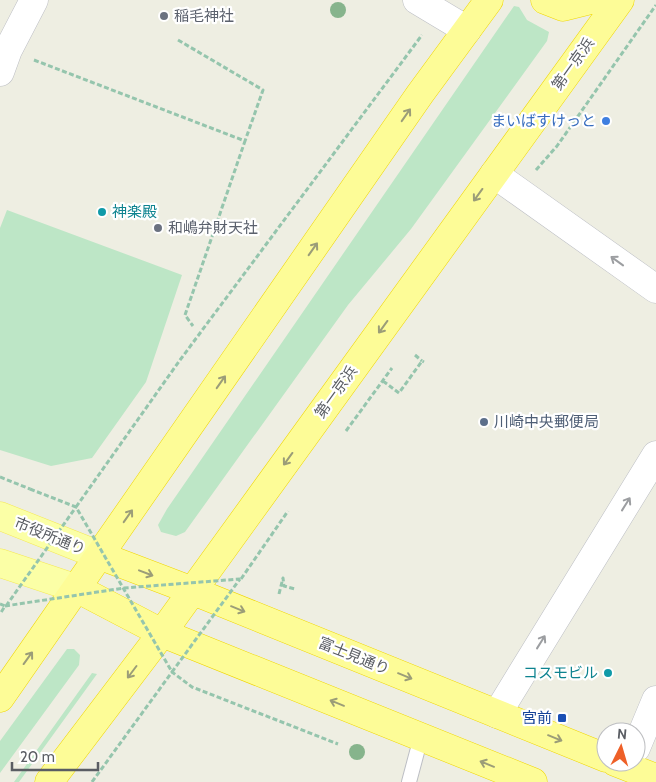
<svg xmlns="http://www.w3.org/2000/svg" width="656" height="782" font-family="Cabin,'Noto Sans JP',sans-serif">
	<style>
		.green { fill: #bde6c6 }
		.lines { fill: none; stroke-linecap: round; stroke-linejoin: round }
		.service-casing { stroke: #bcbec4; stroke-width: 16 }
		.minor-casing { stroke: #bcbec4; stroke-width: 29 }
		.primary-casing { stroke: #f5e954; stroke-width: 29 }
		.trunk-casing { stroke: #f0d600; stroke-width: 29 }
		.path { stroke: #95c5ad; stroke-width: 3; stroke-dasharray: 5 2.5; stroke-linecap: butt }
		.service { stroke: #fff; stroke-width: 14 }
		.minor { stroke: #fff; stroke-width: 28 }
		.primary { stroke: #fbffa6; stroke-width: 28 }
		.trunk { stroke: #fdfc97; stroke-width: 28 }
		.path-bridge { stroke: #95c5ad; stroke-width: 3; stroke-dasharray: 5 2.5; stroke-linecap: butt }
		.tree { fill: #86b48c }
		.oneway { stroke: #9b9d78 }
		.oneway2 { stroke: #9c9ea1 }
		.worship-dot { fill: #6b7280; stroke: #fff; stroke-width: 2 }
		.shop-dot { fill: #3f7fe0; stroke: #fff; stroke-width: 2 }
		.culture-dot { fill: #0f9aa8; stroke: #fff; stroke-width: 2 }
		.service-dot { fill: #5c6f8a; stroke: #fff; stroke-width: 2 }
		.transit-dot { fill: #1a4fb4; stroke: #fff; stroke-width: 2 }
		.labels { text-anchor: middle; dominant-baseline: central; stroke-width: 4.5; stroke-linejoin: round; paint-order: stroke }
		.worship-label { font-size: 15px; fill: #5b616d; stroke: #fff; text-anchor: start }
		.street-label { font-size: 15px; fill: #5a5d63; stroke: #fff }
		.shop-label { font-size: 15px; fill: #366cbe; stroke: #fff; text-anchor: end }
		.culture-label { font-size: 15px; fill: #0d838f; stroke: #fff; text-anchor: start }
		.service-label { font-size: 15px; fill: #4e5e75; stroke: #fff; text-anchor: start }
		.transit-label { font-size: 15px; fill: #164399; stroke: #fff; text-anchor: end }
	</style>
	<rect width="100%" height="100%" fill="#eeeee2"/>
	<path class="green" d="M514,6L519,7L527,20L549,32L547,41L411,229L348,305L185,532L176,536L161,532L158,525L167,509Z
		M7,210L182,275L146,382L92,458L51,466L0,450V228Z
		M67,649H74L80,655L79,665L0,773V741Z
		M92,673L97,674L19,782H14Z"/>
	<g class="lines">
		<defs>
			<path id="service" d="M409,782L421,737"/>
			<path id="minor" d="M417,0L467,30
				M0,72L8,50L34,0
				M494,174L656,289
				M497,714L656,455
				M636,748L656,700"/>
			<path id="primary" d="M0,516L101,556
				M0,563L78,589"/>
			<path id="trunk" d="M545,0L563,7L591,0
				M101,556L193,591L606,758
				M78,589L162,633L533,782
				M0,698L420,94L489,0
				M615,762L656,778
				M49,782L162,633L620,0"/>
		</defs>
		<use href="#service" class="service-casing"/>
		<use href="#minor" class="minor-casing"/>
		<use href="#primary" class="primary-casing"/>
		<use href="#trunk" class="trunk-casing"/>
		<path class="path" d="M178,40L263,90L245,141
			M34,60L245,141L185,315L193,326
			M536,170L557,146L656,5
			M415,355L422,361
			M383,381L399,393L422,361L424,362
			M346,431L392,368
			M0,477L30,489
			M76,507L180,360L422,35
			M241,579L288,511
			M279,594L283,578L284,586L295,589
			M0,604L5,606L0,614
			M92,782L172,672L192,687L338,744"/>
		<use href="#service" class="service"/>
		<use href="#minor" class="minor"/>
		<use href="#primary" class="primary"/>
		<use href="#trunk" class="trunk"/>
		<path class="path-bridge" d="M30,489L76,507L172,672L240,579
			M5,606L124,588L240,579
			M6,606L76,507"/>
	</g>
	<g class="tree">
		<circle cx="338" cy="10" r="8"/>
		<circle cx="357" cy="752" r="8"/>
	</g>
	<defs><path id="oneway-shaft" d="M-6 0H5M1.5-3L5.5 0L1.5 3" fill="none" stroke-width="1.6" stroke-linecap="round" stroke-linejoin="round" transform="scale(1.25)"/></defs>
	<g class="oneway">
		<use href="#oneway-shaft" transform="translate(406 115) rotate(-55)"/>
		<use href="#oneway-shaft" transform="translate(478 195) rotate(126)"/>
		<use href="#oneway-shaft" transform="translate(313 249) rotate(-55)"/>
		<use href="#oneway-shaft" transform="translate(383 327) rotate(126)"/>
		<use href="#oneway-shaft" transform="translate(221 382) rotate(-55)"/>
		<use href="#oneway-shaft" transform="translate(288 459) rotate(126)"/>
		<use href="#oneway-shaft" transform="translate(128 516) rotate(-55)"/>
		<use href="#oneway-shaft" transform="translate(146 573) rotate(21)"/>
		<use href="#oneway-shaft" transform="translate(238 609) rotate(22)"/>
		<use href="#oneway-shaft" transform="translate(28 658) rotate(-54)"/>
		<use href="#oneway-shaft" transform="translate(132 672) rotate(127)"/>
		<use href="#oneway-shaft" transform="translate(405 676) rotate(22)"/>
		<use href="#oneway-shaft" transform="translate(337 703) rotate(-158)"/>
		<use href="#oneway-shaft" transform="translate(555 738) rotate(22)"/>
		<use href="#oneway-shaft" transform="translate(487 764) rotate(-158)"/>
	</g>
	<g class="oneway2">
		<use href="#oneway-shaft" transform="translate(617 261) rotate(-144)"/>
		<use href="#oneway-shaft" transform="translate(626 504) rotate(-58)"/>
		<use href="#oneway-shaft" transform="translate(541 642) rotate(-58)"/>
	</g>
	<g class="worship-dot">
		<circle cx="164" cy="16" r="5"/>
		<circle cx="158" cy="228" r="5"/>
	</g>
	<circle class="shop-dot" cx="606" cy="121" r="5"/>
	<g class="culture-dot">
		<circle cx="102" cy="212" r="5"/>
		<circle cx="608" cy="673" r="5"/>
	</g>
	<circle class="service-dot" cx="484" cy="422" r="5"/>
	<rect class="transit-dot" x="557" y="713" width="10" height="10" rx="2.5"/>
	<g class="labels">
		<g class="worship-label">
			<text x="174" y="16">稲毛神社</text>
			<text x="168" y="228">和嶋弁財天社</text>
		</g>
		<g class="street-label">
			<text transform="translate(573 64) rotate(-54)">第一京浜</text>
			<text transform="translate(336 392) rotate(-54)">第一京浜</text>
			<text transform="translate(50 536) rotate(22)">市役所通り</text>
			<text transform="translate(354 656) rotate(22)">富士見通り</text>
		</g>
		<g class="shop-label">
			<text x="596" y="121">まいばすけっと</text>
		</g>
		<g class="culture-label">
			<text x="112" y="212">神楽殿</text>
			<text x="598" y="673" text-anchor="end">コスモビル</text>
		</g>
		<g class="service-label">
			<text x="494" y="422">川崎中央郵便局</text>
		</g>
		<g class="transit-label">
			<text x="552" y="718">宮前</text>
		</g>
	</g>
	<g transform="translate(621 747) rotate(5)"><circle r="24" fill="#ffffff" stroke="#bdbec1"/>
	<path d="M0-4L9 19L0 12L-9 19Z" fill="#ee6028"/>
	<text y="-8" font-size="14" font-weight="bold" text-anchor="middle" fill="#5a5d63">N</text>
	</g>
	<path d="M12 762v8h86v-8" fill="none" stroke="#5a5d63" stroke-width="2.5"/>
	<text x="20" y="762" font-size="15" fill="#5a5d63" stroke="#ffffff" stroke-width="4" paint-order="stroke">20 m</text>
</svg>
